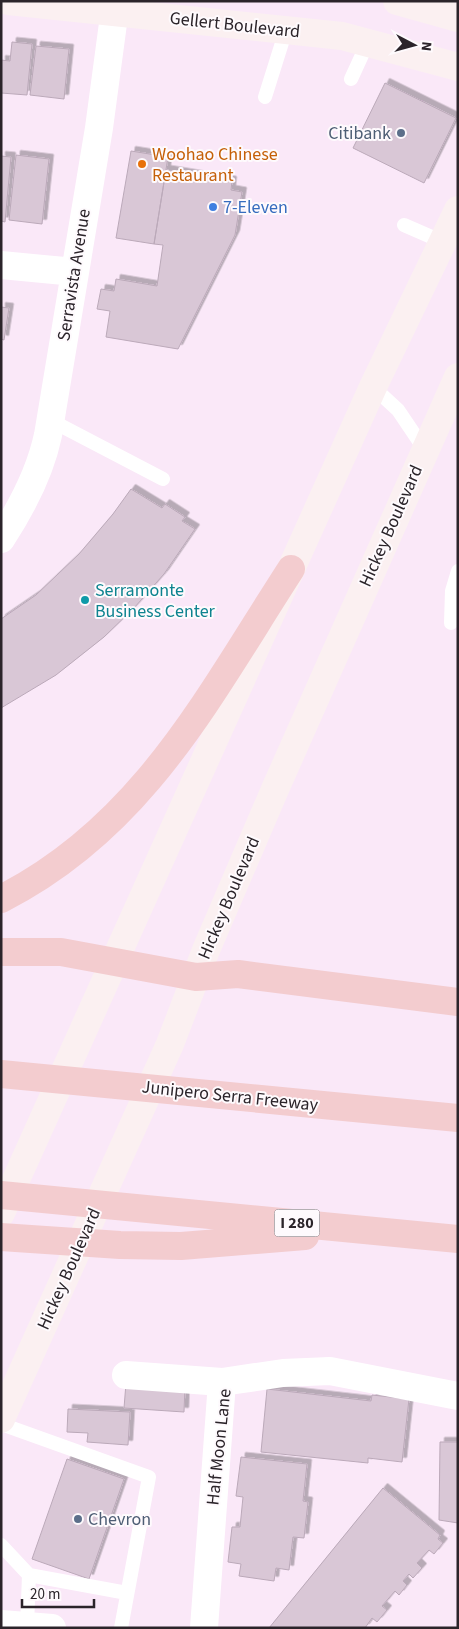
<svg xmlns="http://www.w3.org/2000/svg" width="459" height="1629" font-family="'Source Sans 3',sans-serif">
	<style>
		.building { fill: #d9c7d6; stroke: #bba9b9; filter: url(#shadow) }
		.lines { fill: none; stroke-linecap: round; stroke-linejoin: round }
		.service { stroke: #fff; stroke-width: 14 }
		.minor { stroke: #fff; stroke-width: 28 }
		.secondary { stroke: #fbf0f1; stroke-width: 28 }
		.motorway { stroke: #f3cccf; stroke-width: 28 }
		.service-dot { fill: #5c6f8a; stroke: #fefafd; stroke-width: 2 }
		.food-dot { fill: #e8710a; stroke: #fefafd; stroke-width: 2 }
		.shop-dot { fill: #3f7fe0; stroke: #fefafd; stroke-width: 2 }
		.culture-dot { fill: #0f9aa8; stroke: #fefafd; stroke-width: 2 }
		.labels { text-anchor: middle; dominant-baseline: central; stroke-width: 4; stroke-linejoin: round; paint-order: stroke }
		.shield { fill: #fefafd; stroke: #6a6469; stroke-width: 1 }
		.shield-label { font-size: 16px; font-weight: bold; fill: #2b242a }
		.street-label { font-size: 18px; fill: #2b242a; stroke: #fefafd }
		.service-label { font-size: 18px; fill: #4e5e75; stroke: #fefafd; text-anchor: end }
		.food-label { font-size: 18px; fill: #c56008; stroke: #fefafd; text-anchor: start }
		.shop-label { font-size: 18px; fill: #366cbe; stroke: #fefafd; text-anchor: start }
		.culture-label { font-size: 18px; fill: #0d838f; stroke: #fefafd; text-anchor: start }
	</style>
	<defs>
		<filter id="shadow"><feDropShadow dx="4.5" dy="-4.5" stdDeviation="0" flood-color="#0004"/></filter>
	</defs>
	<rect width="100%" height="100%" fill="#fae8f8"/>
	<path class="building" d="M12,42L32,44L27,95L1,93V60L10,61Z
		M36,46L69,49L64,99L30,95Z
		M385,83L456,118L424,183L353,148Z
		M131,151L168,157L154,244L116,238Z
		M16,155L49,159L42,224L9,220Z
		M1,156L11,157L5,222L1,221Z
		M166,170L232,181L231,190L242,192L235,235L178,349L106,337L110,311L97,309L101,289L114,291L116,279L157,286L163,245L154,244Z
		M1,307L9,308L4,340L1,339Z
		M131,489L162,508L165,504L185,517L182,521L195,529L164,574L134,608L104,637L56,675L1,708V619L36,595L79,554L113,514Z
		M126,1383L185,1386L184,1412L124,1408Z
		M267,1389L371,1401L372,1395L409,1399L402,1462L368,1458V1463L261,1452Z
		M68,1409L130,1412L128,1445L87,1442L88,1433L67,1432Z
		M440,1442H458V1523L439,1520Z
		M241,1457L307,1464L303,1501L308,1502L304,1538L293,1537L289,1570L276,1568L274,1581L239,1576L241,1564L228,1562L232,1527H240L243,1497L236,1496Z
		M67,1459L124,1479L89,1579L32,1559Z
		M383,1488L440,1535L438,1539L443,1543L434,1554L429,1550L417,1563L422,1568L413,1578L409,1574L403,1581L407,1585L399,1595L395,1591L382,1606L387,1610L377,1622L372,1618L365,1628H269Z"/>
	<g class="lines">
		<path class="service" d="M351,79L368,42
			M265,97L286,30
			M404,225L443,242
			M373,387L398,410L425,450
			M50,420L163,479
			M451,623L452,591L458,571
			M1,1424L149,1477L121,1628
			M1,1545L29,1575L127,1593
			M27,1626L29,1575"/>
		<path class="minor" d="M1,265L75,272
			M1,539C22,507 40,473 48,435L99,128L116,1
			M126,1375L222,1382
			M1,1624L52,1628
			M204,1628L222,1382L283,1373L330,1371L458,1396"/>
		<path class="secondary" d="M8,1L342,36L458,67
			M397,1L458,18
			M1,1213L373,387L458,210
			M1,1419L170,1044L206,950L276,787L458,377"/>
		<path class="motorway" d="M1,899C143,827 208,697 291,569
			M1,952H61L196,977L238,974L458,1002
			M1,1074L458,1118
			M1,1195L458,1239
			M1,1237L120,1245L181,1246L305,1236"/>
	</g>
	<g class="service-dot">
		<circle cx="401" cy="133" r="5"/>
		<circle cx="78" cy="1519" r="5"/>
	</g>
	<circle class="food-dot" cx="142" cy="164" r="5"/>
	<circle class="shop-dot" cx="213" cy="207" r="5"/>
	<circle class="culture-dot" cx="85" cy="600" r="5"/>
	<g class="labels">
		<rect class="shield" x="274.5" y="1209.5" width="45" height="27" rx="4"/>
		<g class="shield-label">
			<text x="297" y="1223">I 280</text>
		</g>
		<g class="street-label">
			<text transform="translate(235 25) rotate(6)">Gellert Boulevard</text>
			<text transform="translate(74 275) rotate(-81)">Serravista Avenue</text>
			<text transform="translate(391 526) rotate(-66)">Hickey Boulevard</text>
			<text transform="translate(229 898) rotate(-67)">Hickey Boulevard</text>
			<text transform="translate(230 1096) rotate(6)">Junipero Serra Freeway</text>
			<text transform="translate(69 1269) rotate(-66)">Hickey Boulevard</text>
			<text transform="translate(219 1447) rotate(-84)">Half Moon Lane</text>
		</g>
		<g class="service-label">
			<text x="391" y="133">Citibank</text>
			<text x="88" y="1519" text-anchor="start">Chevron</text>
		</g>
		<g class="food-label">
			<text x="152" y="154">Woohao Chinese<tspan x="152" dy="21">Restaurant</tspan></text>
		</g>
		<g class="shop-label">
			<text x="223" y="207">7-Eleven</text>
		</g>
		<g class="culture-label">
			<text x="95" y="590">Serramonte<tspan x="95" dy="21">Business Center</tspan></text>
		</g>
	</g>
	<rect width="459" height="1629" fill="none" stroke="#2b242a" stroke-width="5"/>
	<g transform="translate(414 45) rotate(96)" stroke="#fefafd" stroke-width="4" paint-order="stroke">
	<path d="M0-4L9 19L0 12L-9 19Z" fill="#2b242a"/>
	<text y="-8" font-size="14" font-weight="bold" text-anchor="middle" fill="#2b242a">N</text>
	</g>
	<path d="M22 1599v8h72v-8" fill="none" stroke="#2b242a" stroke-width="2.5"/>
	<text x="30" y="1599" font-size="15" fill="#2b242a" stroke="#fefafd" stroke-width="4" paint-order="stroke">20 m</text>
</svg>
